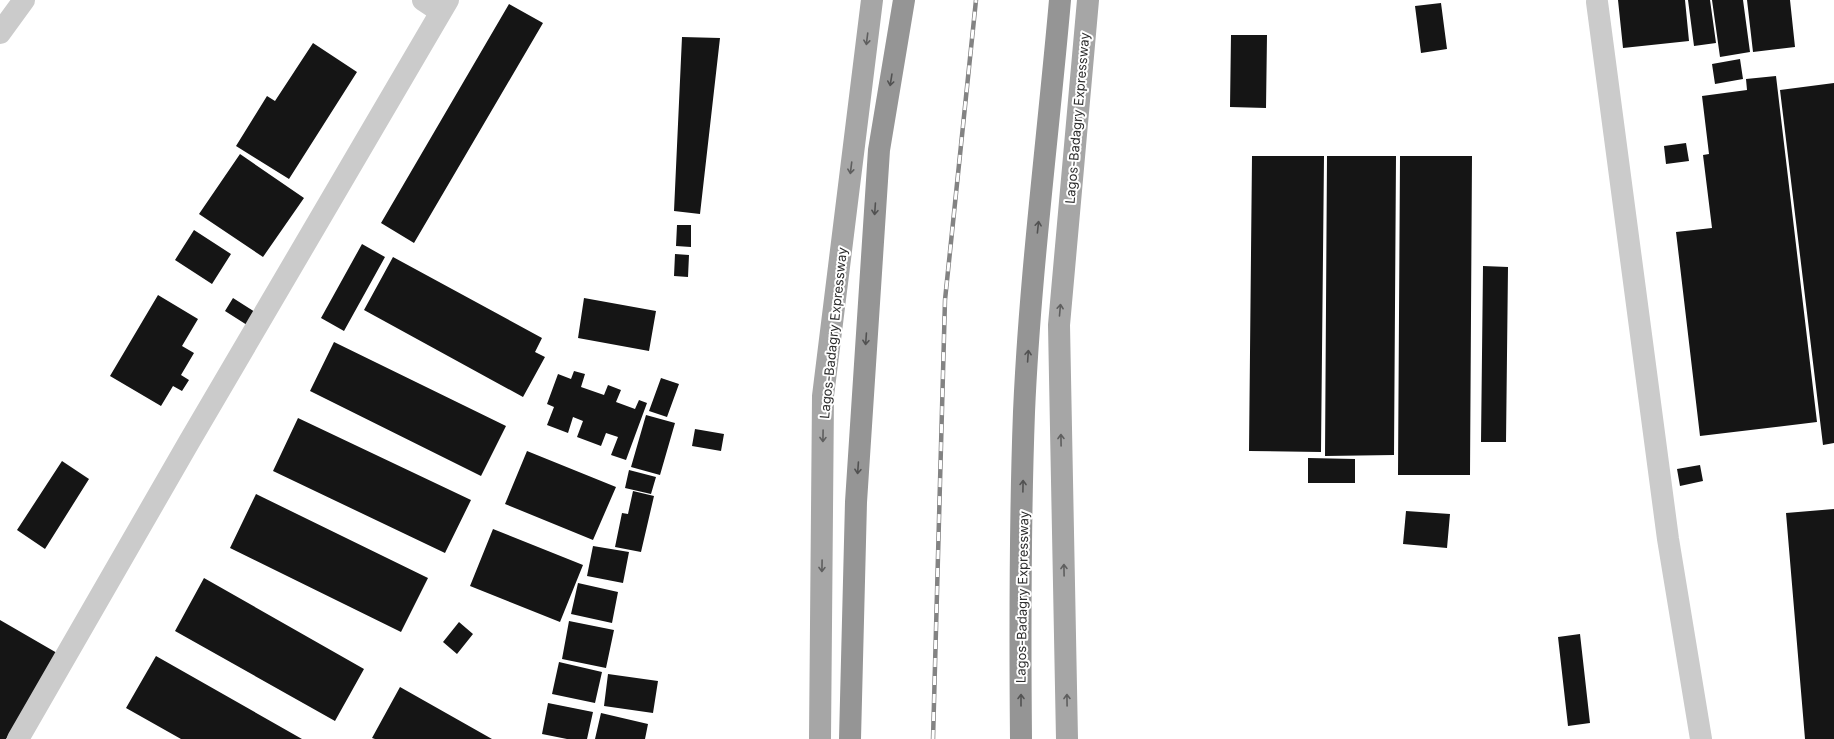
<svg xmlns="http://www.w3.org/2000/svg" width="1834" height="739" font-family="Inter,sans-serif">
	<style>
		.building { fill: #151515 }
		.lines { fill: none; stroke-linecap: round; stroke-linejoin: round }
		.minor { stroke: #cbcbcb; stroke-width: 22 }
		.major { stroke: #a6a6a6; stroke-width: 22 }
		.highway { stroke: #959595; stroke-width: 22 }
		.rail-casing { stroke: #838383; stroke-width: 4.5 }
		.rail { stroke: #fff; stroke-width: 3; stroke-dasharray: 9; stroke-linecap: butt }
		.oneway { stroke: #5e5e5e }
		.oneway2 { stroke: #525252 }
		.labels { text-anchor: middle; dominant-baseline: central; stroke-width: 4; stroke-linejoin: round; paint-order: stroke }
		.street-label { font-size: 13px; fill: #2e2e2e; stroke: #fff }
	</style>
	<rect width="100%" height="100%" fill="#fff"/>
	<path class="building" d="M1618,0H1685L1689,41L1623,48Z
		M1688,0H1710L1716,43L1694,46Z
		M1712,0H1743L1750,52L1720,57Z
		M1747,0H1790L1795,47L1753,52Z
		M1441,3L1447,49L1421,53L1415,6Z
		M509,4L543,23L414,243L381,223Z
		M1231,35H1267L1266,108L1230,107Z
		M682,37L720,38L700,214L674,211Z
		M313,43L357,72L289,179L236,146L267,96L275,101Z
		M1740,59L1743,79L1715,84L1712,64Z
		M1776,76L1817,422L1700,436L1676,232L1712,228L1703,155L1709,154L1702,96L1747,90L1746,79Z
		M1834,83V443L1823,445L1780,90Z
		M1686,143L1689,161L1666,164L1664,146Z
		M240,154L304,198L263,257L199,214Z
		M1252,156H1324L1321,452L1249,451Z
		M1327,156H1396L1394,455L1325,456Z
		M1400,156H1472L1470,475H1398Z
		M677,225H691V247L676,246Z
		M194,230L231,254L212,284L175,260Z
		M362,244L385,257L344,331L321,318Z
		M675,254L689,255L688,277L674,276Z
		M393,257L542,338L535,352L545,357L523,397L364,310Z
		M1483,266L1508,267L1506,442H1481Z
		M158,295L198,319L182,346L194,353L181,375L189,380L182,391L173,386L161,406L110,376Z
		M233,298L255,312L247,325L225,311Z
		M584,298L656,311L649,351L578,338Z
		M334,342L506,426L481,476L310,391Z
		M574,371L585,374L581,387L604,395L608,385L621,390L616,402L635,409L639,400L647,403L626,460L611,455L618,437L606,433L601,446L577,437L583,421L573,417L568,433L547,425L554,407L547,404L558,374L571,379Z
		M661,378L679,384L667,417L649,411Z
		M646,415L675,423L660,475L631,467Z
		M298,418L471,500L445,553L273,471Z
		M695,429L724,434L721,451L692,446Z
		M527,451L616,487L593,540L505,504Z
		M1308,458L1355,459V483H1308Z
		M62,461L89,479L45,549L17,530Z
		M1700,465L1703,481L1680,486L1677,469Z
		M629,470L656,477L651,494L625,488Z
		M633,491L654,496L641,552L615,547L622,513L628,514Z
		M256,494L428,578L401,632L230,548Z
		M1834,509V739H1805L1786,513Z
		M1406,511L1450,514L1447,548L1403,544Z
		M493,529L583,565L560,622L470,586Z
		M593,546L629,552L623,583L587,576Z
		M204,578L364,669L335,721L175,631Z
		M578,583L618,592L612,623L571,614Z
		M0,620L57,653L6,739H0Z
		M569,621L614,630L606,668L562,659Z
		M459,622L473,634L457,654L443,642Z
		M1580,634L1590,723L1568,726L1558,637Z
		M156,656L302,739H181L126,708Z
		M559,662L602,672L595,703L552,694Z
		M608,674L658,681L653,713L604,706Z
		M400,687L492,739H375L372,738Z
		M548,703L593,712L587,739H567L542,734Z
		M601,713L648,724L645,739H595Z"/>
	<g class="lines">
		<path class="minor" d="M423,0L441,12
			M1597,2L1668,539L1701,739
			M0,33L24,0
			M18,739L189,442L448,0"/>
		<path class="major" d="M820,739L823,396L872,0
			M1067,739L1059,325L1088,0"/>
		<path class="highway" d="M850,739L856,502L879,150L904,0
			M1021,739C1020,630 1020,520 1024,412C1030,274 1048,137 1060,0"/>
		<defs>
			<path id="rail" d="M933,739L945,300L976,0"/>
		</defs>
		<use href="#rail" class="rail-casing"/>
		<use href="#rail" class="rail"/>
	</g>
	<defs><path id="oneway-shaft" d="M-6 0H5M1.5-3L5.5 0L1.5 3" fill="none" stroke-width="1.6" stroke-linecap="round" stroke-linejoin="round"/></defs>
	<g class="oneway">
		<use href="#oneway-shaft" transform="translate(867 39) rotate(97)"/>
		<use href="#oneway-shaft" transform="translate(851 168) rotate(97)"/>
		<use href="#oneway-shaft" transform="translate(1060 310) rotate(-85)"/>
		<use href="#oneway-shaft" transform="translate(823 436) rotate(91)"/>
		<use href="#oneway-shaft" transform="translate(1061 440) rotate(-91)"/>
		<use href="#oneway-shaft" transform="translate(822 566) rotate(91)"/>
		<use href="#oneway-shaft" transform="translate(1064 570) rotate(-91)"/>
		<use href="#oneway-shaft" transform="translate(1067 700) rotate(-91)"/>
	</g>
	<g class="oneway2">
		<use href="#oneway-shaft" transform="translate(891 80) rotate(99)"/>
		<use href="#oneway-shaft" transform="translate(875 209) rotate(94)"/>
		<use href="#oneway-shaft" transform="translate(1038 227) rotate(-84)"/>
		<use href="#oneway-shaft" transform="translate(866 339) rotate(94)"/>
		<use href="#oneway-shaft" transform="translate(1028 356) rotate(-86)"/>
		<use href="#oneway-shaft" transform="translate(858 468) rotate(94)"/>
		<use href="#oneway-shaft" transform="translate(1023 486) rotate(-89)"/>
		<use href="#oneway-shaft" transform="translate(1021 700) rotate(-90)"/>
	</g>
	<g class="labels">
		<g class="street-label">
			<text transform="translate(1077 118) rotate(-85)">Lagos-Badagry Expressway</text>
			<text transform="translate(833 333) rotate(-84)">Lagos-Badagry Expressway</text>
			<text transform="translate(1022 597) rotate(-89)">Lagos-Badagry Expressway</text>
		</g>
	</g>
</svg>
